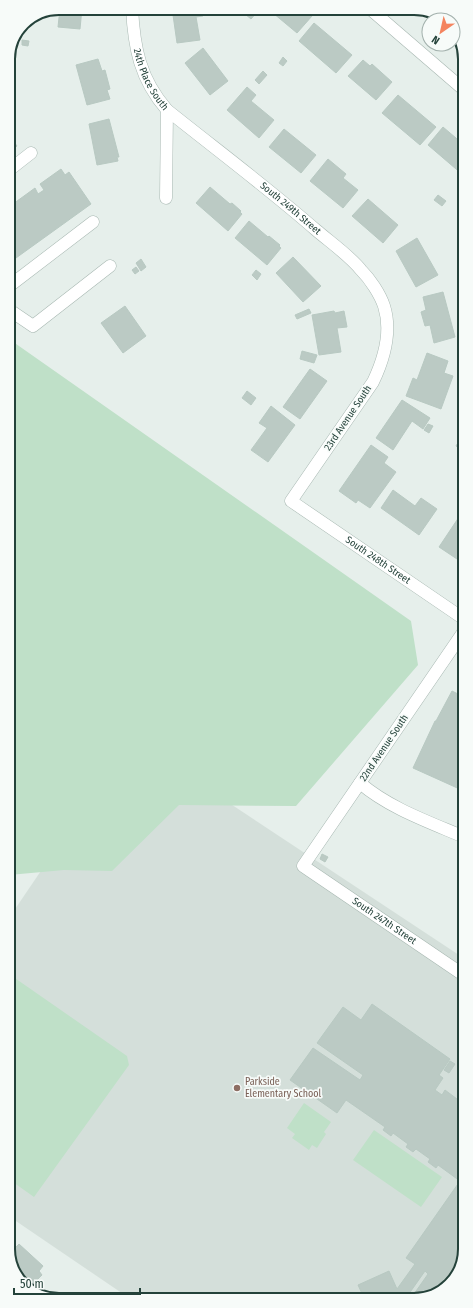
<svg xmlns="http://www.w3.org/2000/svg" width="473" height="1308" font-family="'Fira Sans Condensed',sans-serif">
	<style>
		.built { fill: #d4dfda }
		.green { fill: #bfe0c8 }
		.building { fill: #bbcac4; stroke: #b8c9c2 }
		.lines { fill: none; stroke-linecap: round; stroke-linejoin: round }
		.minor-casing { stroke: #a8b8b2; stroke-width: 13 }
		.minor { stroke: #fff; stroke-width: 12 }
		.education-dot { fill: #8d6e63; stroke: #f7fbf9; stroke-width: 1.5 }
		.labels { text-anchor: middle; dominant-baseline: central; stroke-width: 3.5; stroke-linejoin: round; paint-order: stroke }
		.street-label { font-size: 10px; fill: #24423a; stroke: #f7fbf9 }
		.education-label { font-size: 10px; fill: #785e54; stroke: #f7fbf9; text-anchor: start }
		.rim { fill: none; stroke: #24423a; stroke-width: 2 }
	</style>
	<rect width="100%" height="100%" fill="#e6efeb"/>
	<path class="built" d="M131,738L465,959V1249L454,1280L427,1298L132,1300L10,1217L9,918Z"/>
	<path class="green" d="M9,339L411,621L418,665L296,806L179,805L112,871L64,870L9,875Z
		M9,974L127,1056L129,1065L34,1197L10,1180Z
		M304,1103L331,1122L324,1132L326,1134L317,1148L312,1145L309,1150L292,1138L295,1134L287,1128Z
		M374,1130L442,1177L421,1207L353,1160Z"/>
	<path class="building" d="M60,8H82L80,29L58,27Z
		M172,8H202L203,16L196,17L200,40L177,43Z
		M250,8H254L258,11L251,19L245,14Z
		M267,8H302L312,16L297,33Z
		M430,13L445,19L446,20H438Z
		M314,23L352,55L336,73L299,41Z
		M22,40L29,41L28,46L22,45Z
		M203,48L228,81L210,95L185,63Z
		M283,57L287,61L283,66L279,63Z
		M98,59L102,71L105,70L110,89L107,90L110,99L87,105L76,65Z
		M363,60L370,66L372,64L392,82L376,100L348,76Z
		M263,71L267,75L259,84L255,80Z
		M247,87L256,95L251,101L274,120L259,138L227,110Z
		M398,95L436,127L420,145L382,113Z
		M109,119L119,157H117L118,161L97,165L89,124Z
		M443,127L463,144V175L428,145Z
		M284,129L316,155L301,173L269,147Z
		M8,134L17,146L8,153Z
		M328,159L346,174L343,178L358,190L343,208L310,181Z
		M61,169L65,175L69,172L91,204L9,263L8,211L11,214L17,210L13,204L35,188L38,194L44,190L40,184Z
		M210,187L230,204L232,203L241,211L240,212L242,214L228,231L196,203Z
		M438,195L446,201L442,206L434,200Z
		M368,199L398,225L383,243L352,216Z
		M249,221L268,237L269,236L280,245L279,246L281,248L267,265L235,238Z
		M417,238L438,275L416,287L396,251Z
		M293,257L321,286L303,302L276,273Z
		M141,259L146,267L141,271L136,263Z
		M136,267L139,271L135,274L132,270Z
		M256,270L261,274L257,280L252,275Z
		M443,292L455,337L434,343L430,325L425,326L421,312L426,310L423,297Z
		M125,306L146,336L123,353L101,323Z
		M309,309L311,313L297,319L295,315Z
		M334,311L335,313L344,311L347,327L337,328L341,352L319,355L312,315Z
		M302,351L317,355L314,363L300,359Z
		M427,353L448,361L444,373L453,376L441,409L406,396L413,378L417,380Z
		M310,369L327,381L300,419L283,407Z
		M247,391L256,398L251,405L242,398Z
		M402,400L430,418L423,429L412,421L393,450L376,438Z
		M271,406L295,425L268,462L251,450L267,428L259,423Z
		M428,424L433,426L429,433L424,430Z
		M459,441L463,445L460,449L456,446Z
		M371,445L388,457L384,463L396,472L370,508L358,500L356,503L339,491Z
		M393,490L415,506L421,498L437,509L419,535L381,508Z
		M463,511L464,548L457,559L439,547Z
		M452,691L464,697V735L463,737L464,738V791L413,768L435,721H436Z
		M322,854L328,857L325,862L320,859Z
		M372,1004L450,1059L439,1075L443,1078L435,1090L442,1095L445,1090L465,1105V1249L454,1280L427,1298H421L414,1294L428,1274L425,1271L406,1298H364L358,1285L389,1271L397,1289L415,1264L406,1258L460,1181L438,1165L436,1168L428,1162L430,1159L416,1149L413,1152L406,1147L408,1144L393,1133L391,1136L383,1130L385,1127L346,1100L337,1113L290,1080L313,1048L360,1080L363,1075L317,1043L343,1007L361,1020Z
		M450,1061L455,1064L449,1073L444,1070Z
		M19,1244L43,1266L39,1271L42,1275L34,1283L30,1280L25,1285L12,1266L13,1265L10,1261V1253Z"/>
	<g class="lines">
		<defs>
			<g id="minor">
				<path id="s1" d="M132,8C134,48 140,79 167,110L166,198"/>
				<path d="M369,8L463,89"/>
				<path id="s2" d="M167,110C217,150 268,188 316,230C330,242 350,256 361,270C370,279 380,294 384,306C392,331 384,359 373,382L291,501L464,619"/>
				<path d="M8,171L31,153"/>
				<path d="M8,287L93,222"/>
				<path d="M8,309L33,326L110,266"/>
				<path id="s3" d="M464,631L303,866L465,976"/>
				<path d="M360,783C389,808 429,822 464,837"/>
			</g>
		</defs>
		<use href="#minor" class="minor-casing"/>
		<use href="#minor" class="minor"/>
	</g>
	<circle class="education-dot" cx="237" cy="1088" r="4"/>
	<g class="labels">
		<g class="street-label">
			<text stroke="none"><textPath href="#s1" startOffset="75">24th Place South</textPath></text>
			<text stroke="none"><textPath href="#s2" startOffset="158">South 249th Street</textPath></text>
			<text transform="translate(348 418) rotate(-56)">23rd Avenue South</text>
			<text stroke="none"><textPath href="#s2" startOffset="623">South 248th Street</textPath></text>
			<text transform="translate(384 748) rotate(-56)">22nd Avenue South</text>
			<text stroke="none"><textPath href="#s3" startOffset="383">South 247th Street</textPath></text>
		</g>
		<g class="education-label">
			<text x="245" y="1082">Parkside<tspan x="245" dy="12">Elementary School</tspan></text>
		</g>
	</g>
	<path d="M0 0H473V1308H0ZM59 15H414A44 44 0 0 1 458 59V1249A44 44 0 0 1 414 1293H59A44 44 0 0 1 15 1249V59A44 44 0 0 1 59 15Z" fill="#f7fbf9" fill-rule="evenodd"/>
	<path class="rim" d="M59 15H414A44 44 0 0 1 458 59V1249A44 44 0 0 1 414 1293H59A44 44 0 0 1 15 1249V59A44 44 0 0 1 59 15Z"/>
	<g transform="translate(441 32) rotate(214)"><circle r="19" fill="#f7fbf9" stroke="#a3b1ad"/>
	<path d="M0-3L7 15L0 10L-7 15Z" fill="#f4845f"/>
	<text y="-6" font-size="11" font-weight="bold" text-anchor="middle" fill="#24423a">N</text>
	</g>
	<path d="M14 1288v6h126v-6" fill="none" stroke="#24423a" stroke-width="2"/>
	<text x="20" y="1288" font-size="12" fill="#24423a" stroke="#f7fbf9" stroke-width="3" paint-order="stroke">50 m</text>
</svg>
